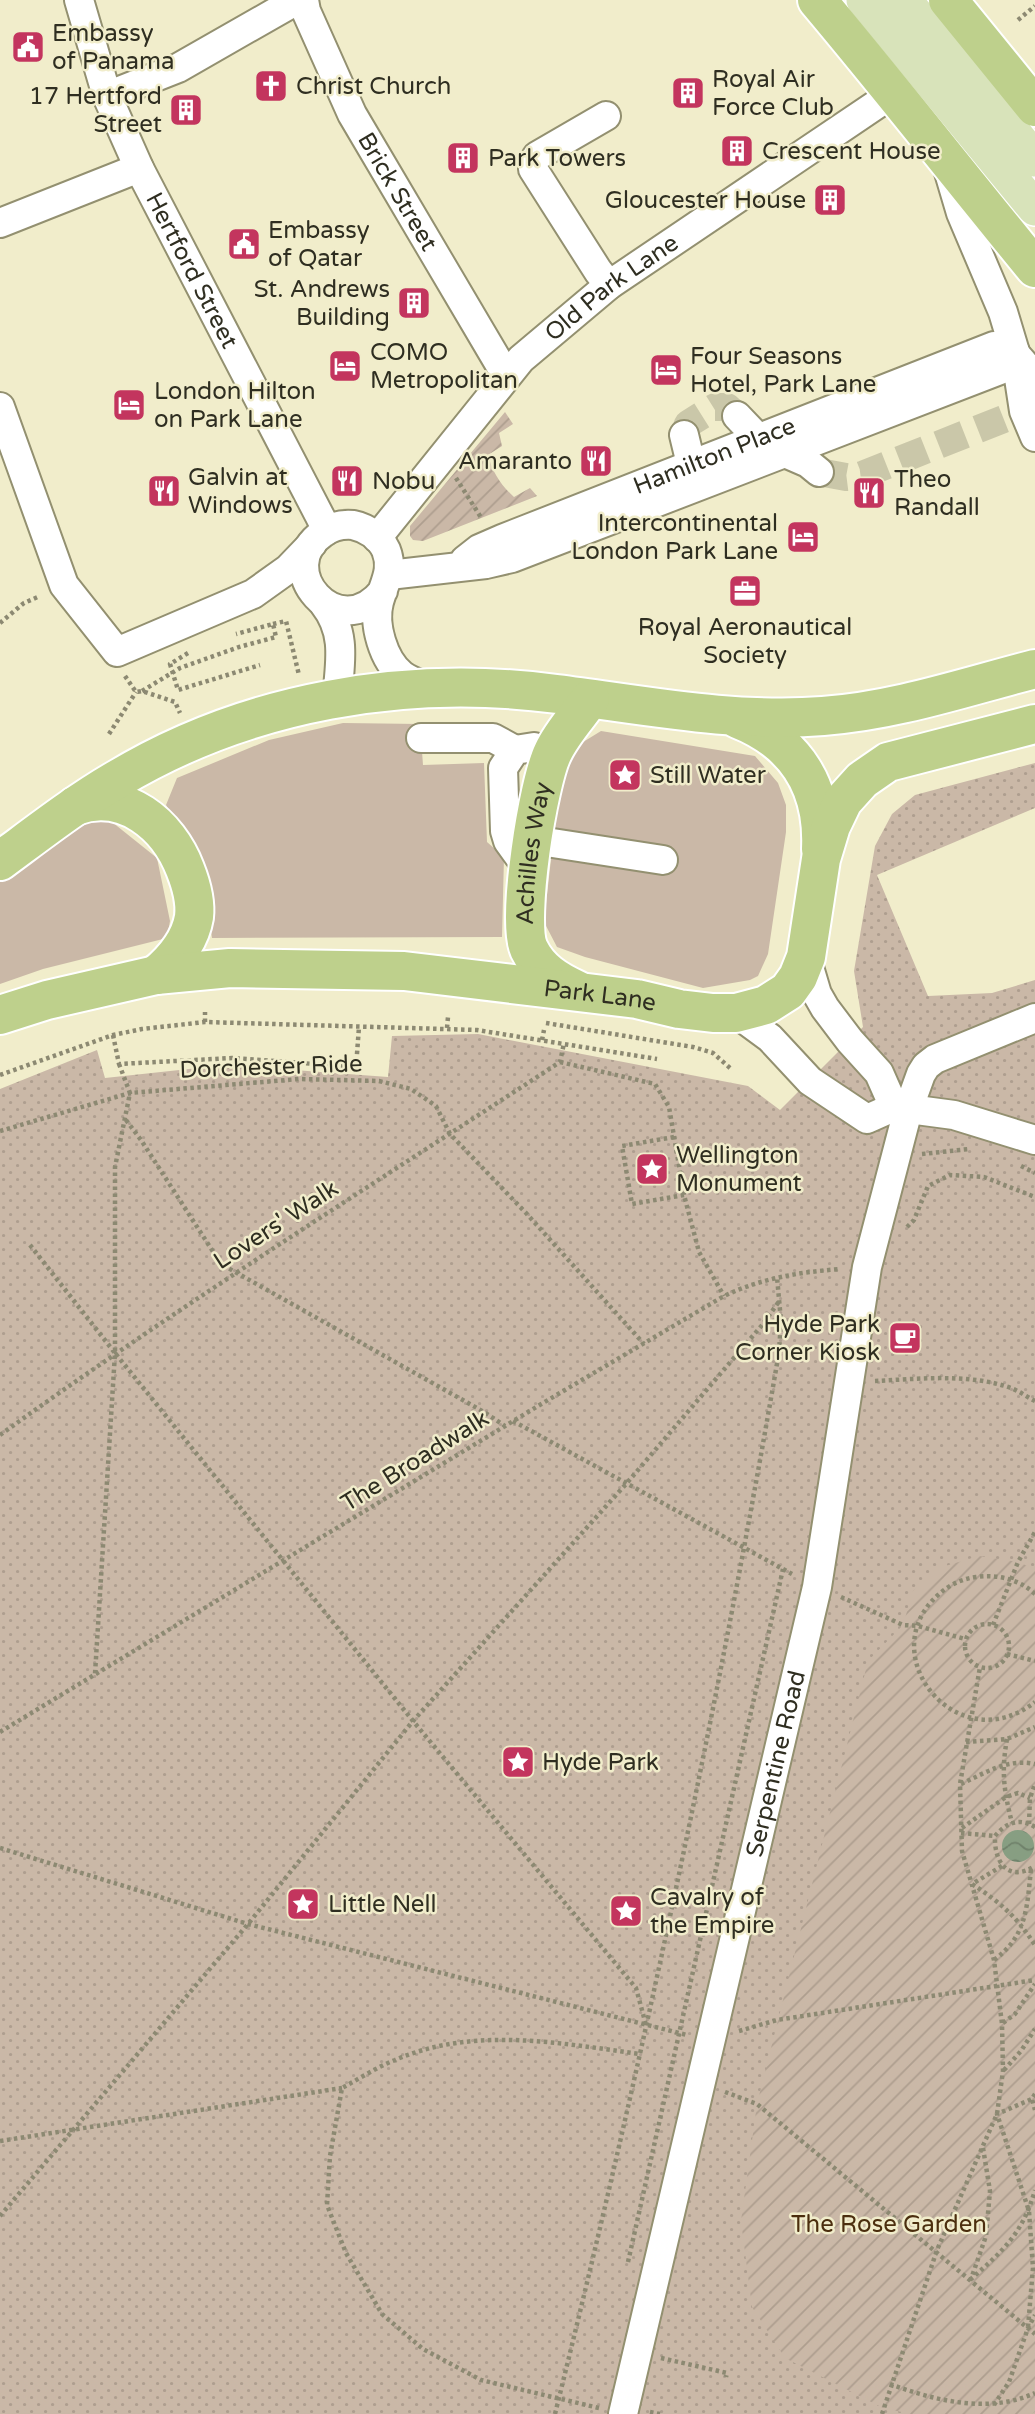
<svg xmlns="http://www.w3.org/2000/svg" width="1035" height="2414" font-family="'Varela Round',sans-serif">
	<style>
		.grass { fill: #cab8a7 }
		.park { fill: url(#park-dots) }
		.garden { fill: url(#garden-furrows) }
		.water { fill: url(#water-waves) }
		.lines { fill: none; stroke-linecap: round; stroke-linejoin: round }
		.minor-tunnel { stroke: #cac7a9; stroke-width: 28; stroke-dasharray: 28 14; stroke-linecap: butt }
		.minor-casing { stroke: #939070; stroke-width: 32 }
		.major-casing { stroke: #fff; stroke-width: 38 }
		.highway-casing { stroke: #fff; stroke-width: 42 }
		.path { stroke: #8c8972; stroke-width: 4.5; stroke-dasharray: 3.5 3.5; stroke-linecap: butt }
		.minor { stroke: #fff; stroke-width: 28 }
		.major { stroke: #d8e3ba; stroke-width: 35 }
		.highway { stroke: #bed08c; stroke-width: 38 }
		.labels { text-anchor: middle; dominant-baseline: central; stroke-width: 5; stroke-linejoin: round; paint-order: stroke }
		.poi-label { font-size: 24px; fill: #2f2e21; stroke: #f1edcb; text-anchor: start }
		.street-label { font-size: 24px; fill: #2f2e21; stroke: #f1edcb }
		.park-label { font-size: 24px; fill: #4b2e0e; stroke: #f1edcb }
	</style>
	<defs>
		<pattern id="park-dots" width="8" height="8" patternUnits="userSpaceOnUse" patternTransform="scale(1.75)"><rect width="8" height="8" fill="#cab8a7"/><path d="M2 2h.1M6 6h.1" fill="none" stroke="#ae9e8f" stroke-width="1.8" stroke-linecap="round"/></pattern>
		<pattern id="garden-furrows" width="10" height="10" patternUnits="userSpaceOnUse" patternTransform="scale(1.75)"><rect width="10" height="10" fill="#cab8a7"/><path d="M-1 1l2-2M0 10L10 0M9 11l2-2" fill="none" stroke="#ae9e8f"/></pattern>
		<pattern id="water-waves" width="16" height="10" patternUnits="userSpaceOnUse" patternTransform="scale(1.75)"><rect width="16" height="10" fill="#879e82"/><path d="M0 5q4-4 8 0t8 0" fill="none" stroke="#6f816a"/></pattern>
	</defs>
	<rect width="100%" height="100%" fill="#f1edcb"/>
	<path class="grass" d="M343,723L420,724L423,765L484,763L487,842L504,857L502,937L212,938L202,873L182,831L166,805L177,778L269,740Z
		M601,731L755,756L778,783L786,805V832L768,954L758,976L750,980L703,988L585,957L557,947L544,922L559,787L575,747Z
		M85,817L112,822L157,858L170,921L167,938L43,969L0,984V875Z"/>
	<path class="park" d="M1035,763V808L877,875L928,996L992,993L1035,980V2414H0V1089L97,1050L105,1078L226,1065L388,1077L392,1036L478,1034L748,1086L780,1110L863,1027L854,971L875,846L892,814L915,795Z"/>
	<path class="garden" d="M505,412L513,424L499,433L502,446L488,455C493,473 500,484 514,497L530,488L537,496L423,541L413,540L410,536V526Z
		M979,1556L1018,1562L1035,1569V2412L1031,2414H911L883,2408L785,2358L752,2307L741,2221L757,2104L868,1661L903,1625L913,1591L942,1567Z"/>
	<path class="water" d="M1002 1846a16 16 0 1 1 32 0a16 16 0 1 1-32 0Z"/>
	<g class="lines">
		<path class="minor-tunnel" d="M684,435L688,424L715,407H727L737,416
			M819,472L846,477L862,475L1006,418"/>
		<defs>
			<g id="minor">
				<path id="s1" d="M79,0L107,96L139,168L327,530"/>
				<path id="s2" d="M304,0L306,11L352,114L506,375"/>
				<path d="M107,96L178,68L297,0"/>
				<path d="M606,116L537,156L534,162L533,169L598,271L609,285"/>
				<path d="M948,169L961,213L1003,312L1015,352L1024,411L1035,437"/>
				<path d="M0,223L139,168"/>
				<path d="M0,407L64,585L117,652L253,594L288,569L312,544"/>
				<path d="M737,416L758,438"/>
				<path d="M684,435L691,464"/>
				<path d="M785,453L808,463L819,472"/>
				<path id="s3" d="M377,538L521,359L609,285L895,92"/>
				<path id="s4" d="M465,560L479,549L502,539L994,346C1015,348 1023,362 1035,379"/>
				<path d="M389,575L486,564L512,558L1000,370L1009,362L1015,352"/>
				<path d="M383,591C338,647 271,568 323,533C331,527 342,524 353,525C367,528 380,537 386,550C394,570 384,583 379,602C373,624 383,660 402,675C411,682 421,684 431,688"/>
				<path d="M324,604C347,633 340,663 337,698"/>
				<path d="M421,738H493L515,750"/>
				<path d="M533,840L663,860"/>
				<path d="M529,870L508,841L505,831L503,768L515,750L534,747L552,753"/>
				<path d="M806,957L817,994L825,1008L850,1041L879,1073L894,1107"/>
				<path d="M736,1013L770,1038L810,1081L867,1119L894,1107L954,1115L1035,1140"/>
				<path id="s5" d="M623,2414L817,1587L867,1267L908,1110L921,1074L926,1066L935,1059L1035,1018"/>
			</g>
			<path id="major" d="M864,0L1035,208
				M904,0L1035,159"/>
			<g id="highway">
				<path d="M817,0C891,88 962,179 1035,268"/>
				<path d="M948,0L1035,107"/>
				<path d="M738,719C796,742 824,787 821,849"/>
				<path d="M75,806C125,788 168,825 185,869C191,884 196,900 194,917C190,941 174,960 156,975"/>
				<path d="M0,861C38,833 75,804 116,780C247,701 406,674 557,694C644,705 734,723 823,716C895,711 965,687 1035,669"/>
				<path id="s6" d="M577,990C557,981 539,970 529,949C516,921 538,782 553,752C562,733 577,717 590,699"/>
				<path id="s7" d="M0,1015L47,1000L156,975L230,968L404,971L637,999L679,1009L713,1013H736L766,1005L788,991L798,977L806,957L821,859L831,826L843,801L862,780L888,762L1035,724"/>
			</g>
		</defs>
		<use href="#minor" class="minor-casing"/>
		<use href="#major" class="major-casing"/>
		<use href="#highway" class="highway-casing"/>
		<path class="path" d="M1018,20L1035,6
			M456,478L482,519
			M0,623L24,603L40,596
			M273,624L286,621L299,675
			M188,653L170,664L178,690L260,665
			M125,676L136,692L142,691L175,702L180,713
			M142,691L180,668L239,647L276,637L273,624L236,634
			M109,734L136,692
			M205,1022V1012
			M546,1023L693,1047L713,1053L730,1068
			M447,1028L448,1017
			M113,1035L119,1064L232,1058L356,1067L359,1027
			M542,1040L544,1030
			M560,1062L655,1084L669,1107L684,1195L699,1252L724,1296
			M119,1064L130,1093L115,1167V1353L413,1721L636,1988L646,2025
			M0,1075L113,1035L142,1029L205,1022L477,1030L657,1059
			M126,1120L141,1140L221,1264L484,1412L505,1426
			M0,1131L130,1093L299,1079L379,1081L411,1089L436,1106L450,1134L526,1213L644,1344
			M674,1137L622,1146L632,1204L684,1195
			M922,1154L969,1149
			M1021,1166L1035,1173
			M907,1227L914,1220L928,1186L950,1175L984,1177L1035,1197
			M30,1245L115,1353L95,1674
			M875,1381C918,1379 969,1373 1011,1388C1019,1391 1027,1397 1035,1401
			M513,1421L792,1574
			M0,1435C182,1304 372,1185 560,1062L564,1043
			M1035,1594C1019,1579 997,1574 976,1577C961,1579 949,1585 938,1595C871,1655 958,1762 1035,1702
			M841,1597L903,1625L918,1626L965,1639
			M965 1646a22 22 0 1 1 44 0a22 22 0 1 1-44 0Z
			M993,1625L1018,1562L1035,1532
			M1007,1654L1035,1661
			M0,1732L543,1403L724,1296C762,1278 800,1272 841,1269
			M1007,1739C1001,1772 1004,1791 1012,1823
			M966,1742L1007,1739L1035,1727
			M961,1784C985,1773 1008,1758 1035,1764
			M1029,1824L1030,1798L1035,1784
			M1035,1827C1019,1817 1006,1823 995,1836C994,1862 1008,1883 1035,1866
			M962,1828L1006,1797L1018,1793L1030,1798
			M961,1833L995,1836
			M0,1848L248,1924L687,2035
			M1002,1866L972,1884C1001,1903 1016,1916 1035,1945
			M994,1960C1027,1936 1027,1907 1031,1869
			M1003,2023L1015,2014L1035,1984
			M739,2031L777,2020L1035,1980
			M1004,2070L1021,2051L1035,2029
			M725,2092L757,2104L1035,2334
			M1035,2094L1032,2099L1035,2110
			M0,2141L342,2088
			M983,2148L990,2191L986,2236L971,2279C1003,2251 1023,2233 1035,2190
			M0,2216L248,1924L413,1721L626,1484L763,1324L780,1300
			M628,2262L783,1569
			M1028,2327L1033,2268L1029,2211L997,2114L1032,2099
			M661,2358L727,2373L726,2377
			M890,2384C936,2401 989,2414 1035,2393
			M994,2405L1009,2382L1028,2328L1035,2315
			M599,2408L481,2380L423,2349L382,2314L346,2253L327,2205L330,2156L342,2088C359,2079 377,2067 395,2060C474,2026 558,2043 640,2054
			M650,2412L660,2414
			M555,2414C642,2063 718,1708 779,1352L781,1321L777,1277
			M882,2414L937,2250L997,2114L1003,2071L1002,2024L994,1960L962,1851L960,1784L980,1667"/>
		<use href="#minor" class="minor"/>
		<use href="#major" class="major"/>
		<use href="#highway" class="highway"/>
	</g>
	<defs>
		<symbol id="civic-square" viewBox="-11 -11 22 22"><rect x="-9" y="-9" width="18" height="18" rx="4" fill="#c3355e" stroke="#f1edcb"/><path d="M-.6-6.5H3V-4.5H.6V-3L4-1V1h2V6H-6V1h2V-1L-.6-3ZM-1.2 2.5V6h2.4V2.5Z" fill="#fff"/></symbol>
		<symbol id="church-square" viewBox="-11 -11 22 22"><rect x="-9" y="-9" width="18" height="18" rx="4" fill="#c3355e" stroke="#f1edcb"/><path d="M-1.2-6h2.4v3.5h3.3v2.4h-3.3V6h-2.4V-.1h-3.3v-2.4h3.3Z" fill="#fff"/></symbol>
		<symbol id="building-square" viewBox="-11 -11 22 22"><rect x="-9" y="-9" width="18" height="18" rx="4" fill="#c3355e" stroke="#f1edcb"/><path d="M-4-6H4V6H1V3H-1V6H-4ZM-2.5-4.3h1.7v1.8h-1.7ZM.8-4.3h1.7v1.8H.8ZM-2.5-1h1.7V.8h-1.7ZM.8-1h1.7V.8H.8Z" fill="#fff"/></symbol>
		<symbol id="hotel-square" viewBox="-11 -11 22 22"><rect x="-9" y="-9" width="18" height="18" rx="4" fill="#c3355e" stroke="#f1edcb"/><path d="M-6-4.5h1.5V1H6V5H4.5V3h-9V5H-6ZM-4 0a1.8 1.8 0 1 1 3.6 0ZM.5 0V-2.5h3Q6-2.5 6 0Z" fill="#fff"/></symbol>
		<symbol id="restaurant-square" viewBox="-11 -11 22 22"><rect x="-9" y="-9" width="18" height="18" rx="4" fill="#c3355e" stroke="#f1edcb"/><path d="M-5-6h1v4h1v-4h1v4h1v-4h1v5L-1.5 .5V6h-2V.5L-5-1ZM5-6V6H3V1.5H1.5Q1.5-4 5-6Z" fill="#fff"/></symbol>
		<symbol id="office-square" viewBox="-11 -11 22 22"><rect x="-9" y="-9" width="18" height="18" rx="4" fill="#c3355e" stroke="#f1edcb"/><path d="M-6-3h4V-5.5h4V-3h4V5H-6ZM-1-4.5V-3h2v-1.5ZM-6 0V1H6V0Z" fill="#fff"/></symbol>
		<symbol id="sight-square" viewBox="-11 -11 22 22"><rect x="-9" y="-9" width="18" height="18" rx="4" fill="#c3355e" stroke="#f1edcb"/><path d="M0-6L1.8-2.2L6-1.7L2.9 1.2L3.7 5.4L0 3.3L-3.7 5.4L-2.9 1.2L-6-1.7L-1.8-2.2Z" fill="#fff"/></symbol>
		<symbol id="cafe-square" viewBox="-11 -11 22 22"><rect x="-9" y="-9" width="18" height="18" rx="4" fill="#c3355e" stroke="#f1edcb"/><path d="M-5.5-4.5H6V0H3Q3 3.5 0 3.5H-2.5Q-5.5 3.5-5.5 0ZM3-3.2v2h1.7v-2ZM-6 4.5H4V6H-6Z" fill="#fff"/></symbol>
	</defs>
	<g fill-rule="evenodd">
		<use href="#civic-square" x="9" y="28" width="38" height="38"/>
		<use href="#church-square" x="252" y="67" width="38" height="38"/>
		<use href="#building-square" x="669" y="74" width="38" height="38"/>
		<use href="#building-square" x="167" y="91" width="38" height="38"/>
		<use href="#building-square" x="718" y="132" width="38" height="38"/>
		<use href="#building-square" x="444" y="139" width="38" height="38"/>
		<use href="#building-square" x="811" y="181" width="38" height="38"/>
		<use href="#civic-square" x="225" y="225" width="38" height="38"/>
		<use href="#building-square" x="395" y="284" width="38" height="38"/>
		<use href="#hotel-square" x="326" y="347" width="38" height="38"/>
		<use href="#hotel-square" x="647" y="351" width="38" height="38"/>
		<use href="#hotel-square" x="110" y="386" width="38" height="38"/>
		<use href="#restaurant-square" x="577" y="442" width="38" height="38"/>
		<use href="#restaurant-square" x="328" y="462" width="38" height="38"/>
		<use href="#restaurant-square" x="145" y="472" width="38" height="38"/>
		<use href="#restaurant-square" x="850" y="474" width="38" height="38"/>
		<use href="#hotel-square" x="784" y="518" width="38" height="38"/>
		<use href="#office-square" x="726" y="572" width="38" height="38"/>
		<use href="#sight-square" x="606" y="756" width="38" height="38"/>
		<use href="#sight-square" x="633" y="1150" width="38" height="38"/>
		<use href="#cafe-square" x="886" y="1319" width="38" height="38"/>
		<use href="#sight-square" x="499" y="1743" width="38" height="38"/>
		<use href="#sight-square" x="284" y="1885" width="38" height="38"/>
		<use href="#sight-square" x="607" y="1892" width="38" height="38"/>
	</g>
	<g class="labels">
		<g class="poi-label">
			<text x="52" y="33">Embassy<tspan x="52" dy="28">of Panama</tspan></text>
			<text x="712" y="79">Royal Air<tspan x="712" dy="28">Force Club</tspan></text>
			<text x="296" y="86">Christ Church</text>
			<text x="162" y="96" text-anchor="end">17 Hertford<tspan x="162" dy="28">Street</tspan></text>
			<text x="762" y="151">Crescent House</text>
			<text x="488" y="158">Park Towers</text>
			<text x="806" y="200" text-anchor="end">Gloucester House</text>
			<text x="268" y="230">Embassy<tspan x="268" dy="28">of Qatar</tspan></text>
			<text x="390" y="289" text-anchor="end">St. Andrews<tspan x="390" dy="28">Building</tspan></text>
			<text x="370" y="352">COMO<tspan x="370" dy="28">Metropolitan</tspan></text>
			<text x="690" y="356">Four Seasons<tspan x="690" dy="28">Hotel, Park Lane</tspan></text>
			<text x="154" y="391">London Hilton<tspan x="154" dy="28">on Park Lane</tspan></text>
			<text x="572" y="461" text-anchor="end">Amaranto</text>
			<text x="188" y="477">Galvin at<tspan x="188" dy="28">Windows</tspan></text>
			<text x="894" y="479">Theo<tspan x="894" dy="28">Randall</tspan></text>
			<text x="372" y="481">Nobu</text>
			<text x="778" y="523" text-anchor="end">Intercontinental<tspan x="778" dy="28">London Park Lane</tspan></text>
			<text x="745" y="627" text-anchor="middle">Royal Aeronautical<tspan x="745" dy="28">Society</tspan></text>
			<text x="650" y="775">Still Water</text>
			<text x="676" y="1155">Wellington<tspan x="676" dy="28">Monument</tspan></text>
			<text x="880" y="1324" text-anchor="end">Hyde Park<tspan x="880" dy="28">Corner Kiosk</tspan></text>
			<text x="542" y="1762">Hyde Park</text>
			<text x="650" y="1897">Cavalry of<tspan x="650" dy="28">the Empire</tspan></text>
			<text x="328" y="1904">Little Nell</text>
		</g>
		<g class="street-label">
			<text stroke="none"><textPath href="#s2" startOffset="214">Brick Street</textPath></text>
			<text stroke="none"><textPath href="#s1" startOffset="294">Hertford Street</textPath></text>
			<text stroke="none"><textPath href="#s3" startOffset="345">Old Park Lane</textPath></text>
			<text stroke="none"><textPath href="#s4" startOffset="271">Hamilton Place</textPath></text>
			<text stroke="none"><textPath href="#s6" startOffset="161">Achilles Way</textPath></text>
			<text stroke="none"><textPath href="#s7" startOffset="607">Park Lane</textPath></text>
			<text transform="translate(271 1067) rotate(-2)">Dorchester Ride</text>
			<text transform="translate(276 1225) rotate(-33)">Lovers' Walk</text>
			<text transform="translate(415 1461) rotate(-32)">The Broadwalk</text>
			<text stroke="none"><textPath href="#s5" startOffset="668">Serpentine Road</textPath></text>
		</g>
		<g class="park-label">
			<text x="889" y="2224">The Rose Garden</text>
		</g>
	</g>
</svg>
